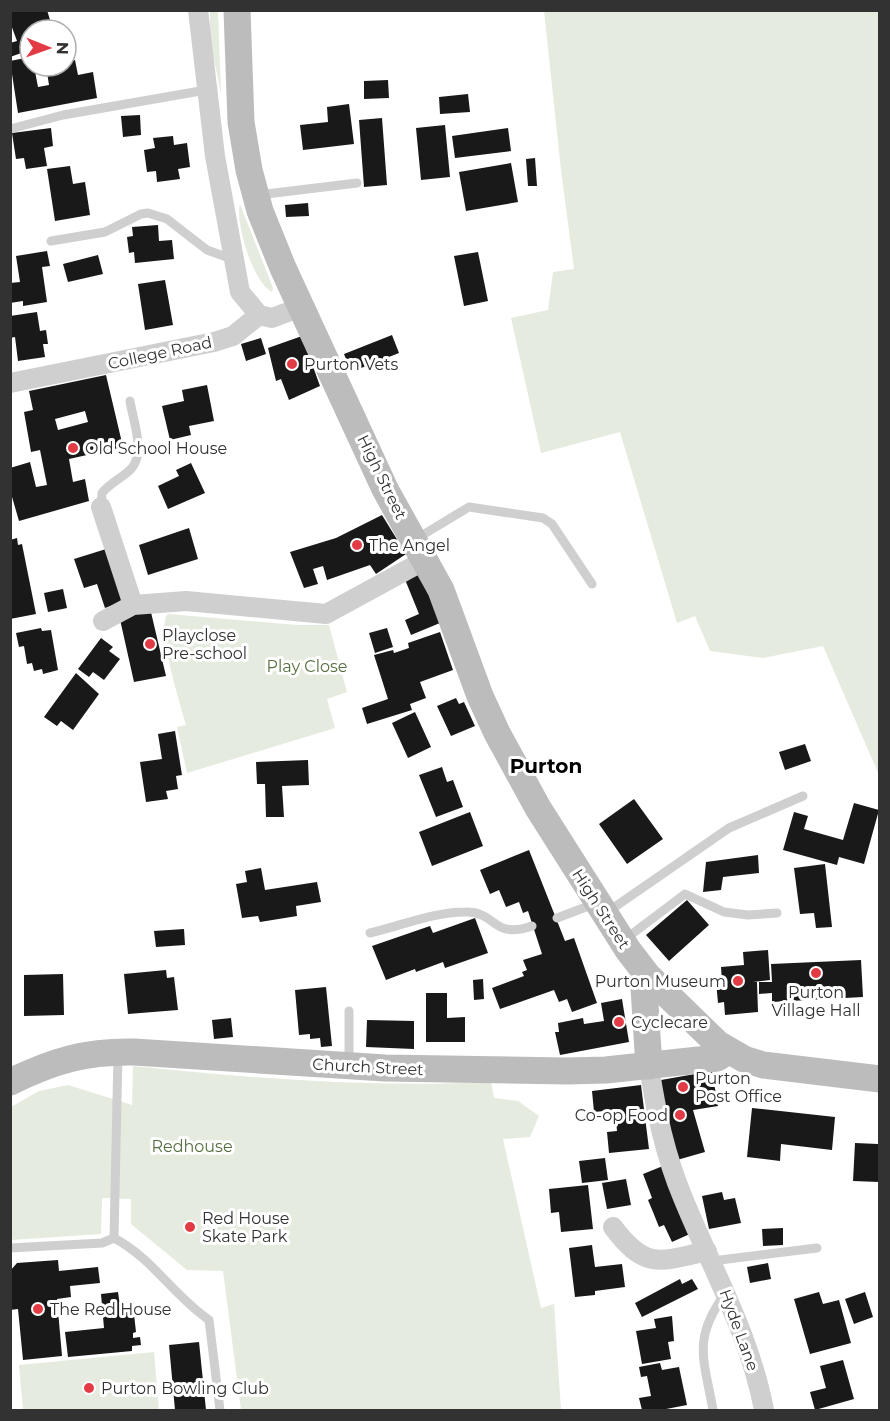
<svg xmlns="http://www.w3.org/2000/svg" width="890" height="1421" font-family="Montserrat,sans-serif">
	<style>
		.green { fill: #e5ebdf }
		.building { fill: #191919; fill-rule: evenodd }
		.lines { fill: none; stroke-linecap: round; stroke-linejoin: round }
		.lane { stroke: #cfcfcf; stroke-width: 9 }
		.street { stroke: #cfcfcf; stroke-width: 20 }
		.secondary { stroke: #bcbcbc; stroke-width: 27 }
		.poi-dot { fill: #e33b45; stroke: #fff; stroke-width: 2 }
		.labels { text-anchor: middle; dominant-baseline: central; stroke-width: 6; stroke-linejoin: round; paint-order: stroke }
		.street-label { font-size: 16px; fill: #323232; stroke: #fff }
		.poi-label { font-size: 16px; fill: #323232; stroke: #fff; text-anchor: start }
		.park-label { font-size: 16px; fill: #556f3f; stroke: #fff }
		.quarter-label { font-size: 20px; font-weight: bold; fill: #000; stroke: #fff }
	</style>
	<rect width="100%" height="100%" fill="#fff"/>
	<path class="green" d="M210,11H218L221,93L210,40Z
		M544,11H879V775L823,646L763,658L710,651L695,616L677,623L620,432L541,453L511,318L548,310L553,272L574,269L561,170Z
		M240,204L273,288L272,292C253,283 235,223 240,204Z
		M168,614L297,625H329L347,692L327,699L335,728L187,773L177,727L186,725C181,706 155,626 168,614Z
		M133,1066C252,1078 370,1088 491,1082L494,1098L518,1101L539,1116L530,1137L503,1139L541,1308L554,1304L561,1410H241L223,1271L187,1270L131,1224V1199L102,1198L101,1234L11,1240V1107L39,1091L68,1085L132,1105Z
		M154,1352L159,1410H23L19,1365Z"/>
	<path class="building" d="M10,10H47L53,30H30V50L10,57V43L17,41L10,22Z
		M30,57V66H34L38,87L49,85L46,66H66V62L75,60L78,75L93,72L97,98L18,113L10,61Z
		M388,80L389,98L364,99V81Z
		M468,94L470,112L440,114L439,97Z
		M349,104L354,144L303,150L300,125L328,122L327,107Z
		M140,115L141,135L123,137L121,116Z
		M382,118L387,185L364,187L359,120Z
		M445,125L450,177L421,180L416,128Z
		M51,128L53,146L44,148L47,166L26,169L24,158L16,159L12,133Z
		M508,128L511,151L455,158L452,136Z
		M173,136L174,145L187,143L190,167L178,169L180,179L157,182L156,171L147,172L144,150L155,148L153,138Z
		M535,158L537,186H528L526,159Z
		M511,163L518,202L466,211L459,172Z
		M70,166L73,184L85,182L90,215L55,221L47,169Z
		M308,203L309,216L286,217L285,205Z
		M158,225L159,241L172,240L174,259L135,263L134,252L129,253L127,237L133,236L132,227Z
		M47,251L50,266L42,267L47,302L23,306V301L10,303V283L20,282L16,256Z
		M478,252L488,301L464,306L454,256Z
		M98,255L103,274L68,282L63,264Z
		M165,280L173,325L145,330L138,284Z
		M37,312L40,331L46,330L48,344H43L45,357L18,361L15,337L10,338V316Z
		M392,335L399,353L351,372L344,354Z
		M302,336L320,386L289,400L281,379L276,381L268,348Z
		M261,338L266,354L246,361L241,344Z
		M106,375L123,447L69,459L73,482L85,479L89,501L19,521L10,490V468L30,462L36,487L47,485L40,450L31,452L24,412L33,410L29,391ZM85,411L88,422L58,430L55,419Z
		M207,385L214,421L189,426L191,435L170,440L162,406L184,401L182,390Z
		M191,463L205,493L168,509L158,486L179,476L176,470Z
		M382,515L406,554L376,574L370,565L327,580L323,566L313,569L318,584L304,588L290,552L336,538Z
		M189,528L198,559L148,575L139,545Z
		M17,538L18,545L22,544L36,614L10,619V540Z
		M106,549L122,602L105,608L97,584L84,588L74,559Z
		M420,571L440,623L411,635L405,620L419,614L404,577Z
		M63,589L67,608L48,612L44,593Z
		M150,608L166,676L134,682L119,615Z
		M41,628L42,631L51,630L58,670L43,674L42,669L34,671L32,663L27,664L24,646L19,647L16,633Z
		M387,628L393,647L375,653L369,633Z
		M440,632L453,670L420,682L426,698L410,704L412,710L367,724L362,708L388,699L374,655L393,650L394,653L409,648L408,643Z
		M101,638L113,647L109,651L120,659L104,680L93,672L89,677L78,669Z
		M76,673L99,694L73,730L61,721L57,726L44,717Z
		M456,698L459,704L464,702L475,726L451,736L437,706Z
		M415,712L431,747L408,758L392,723Z
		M175,731L182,775L176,776L178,789L166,791L168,799L146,802L140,762L162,759L158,734Z
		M805,744L811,761L785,770L779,752Z
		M308,760L309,785L282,786L284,817H266L265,784H257L256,762Z
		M442,767L447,782L453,780L463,807L436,817L419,775Z
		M634,799L663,839L627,864L599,824Z
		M854,803L879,810L864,864L839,857L837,865L783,850L794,812L808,816L804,829L843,840Z
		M470,812L483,846L432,866L419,832Z
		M529,850L565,941L574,938L597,1003L572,1012L567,999L559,1002L554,990L500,1009L492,988L524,976L522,972L527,970L523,960L542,954L528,911L523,913L519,902L506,907L499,890L490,894L480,870Z
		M758,855L759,873L723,877L721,890L703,892L706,862Z
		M825,864L832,927L816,928L814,913L800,914L794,868Z
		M261,868L265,890L317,882L321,902L296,906L297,916L260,922L258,916L242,918L236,884L247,882L245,871Z
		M687,900L709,925L669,961L646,935Z
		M475,918L488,953L445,968L443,962L416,972L415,969L386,980L372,946L430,926L433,933Z
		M184,929L185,945L156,947L154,931Z
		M768,950L770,980L753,982H757L758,1012L725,1015L724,1002L718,1003L716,981H722L721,967L744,965L743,952Z
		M861,960L863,997L772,1002V993L759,994V982H772L771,964Z
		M166,970L167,978L174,977L178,1010L128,1014L124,974Z
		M63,974L64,1015L24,1016V975Z
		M483,979L484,999L474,1000L473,980Z
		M326,987L332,1046L321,1047L320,1038L310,1039V1034L299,1035L295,990Z
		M426,993H447V1018L465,1017V1042H426Z
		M622,999L629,1042L560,1055L555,1032H559L558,1023L583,1018L584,1024L604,1021L601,1003Z
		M231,1018L233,1037L214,1039L212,1020Z
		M367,1020L414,1021V1049L366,1047Z
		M712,1071L718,1106L693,1110L705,1152L677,1160L665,1120L661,1080Z
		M641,1085L649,1149L609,1153L607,1132L617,1131L615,1110L594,1112L592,1091Z
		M752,1108L835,1117L832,1150L781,1144L780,1161L747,1157Z
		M855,1143L878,1144L879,1182L853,1181Z
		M605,1158L608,1180L582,1183L579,1161Z
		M663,1166L692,1233L672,1242L664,1225L659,1227L653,1212L648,1200L652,1198L643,1174Z
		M626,1179L631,1205L607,1209L602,1183Z
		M588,1185L593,1229L561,1232L559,1212L551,1213L549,1189Z
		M722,1192L724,1200L735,1198L741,1223L709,1229L702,1196Z
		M783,1228V1245L763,1246L762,1229Z
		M592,1245L595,1267L622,1264L625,1287L595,1291V1295L575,1297L569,1248Z
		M58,1260L59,1271L98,1267L100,1283L70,1286L71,1297L57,1299L62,1356L23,1360L18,1309L10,1310V1271L17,1263Z
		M768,1263L771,1279L750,1283L747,1267Z
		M680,1279L682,1284L692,1279L698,1289L642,1317L635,1303Z
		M118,1292L120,1306L133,1305L136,1332L133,1333V1338L140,1337L141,1345L132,1346V1351L68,1357L65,1332L104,1328L101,1294Z
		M819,1292L823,1304L839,1300L851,1343L810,1354L794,1299Z
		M865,1292L873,1317L854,1324L845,1299Z
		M672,1316L674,1341L668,1342L671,1359L642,1364L636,1331L656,1328L654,1319Z
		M199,1342L206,1410H175L169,1345Z
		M843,1360L854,1399L815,1410L810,1392L826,1388L820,1366Z
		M660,1363L662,1370L679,1367L687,1405L661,1410H642L639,1398L651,1396L647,1376L641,1377L639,1367Z"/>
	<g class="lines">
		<path class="lane" d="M10,129L63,115L206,90
			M258,195L357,183
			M51,241L105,232L141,214L148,213L167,219L207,250L232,259
			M101,507L102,493C110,483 122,478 131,469C146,453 133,421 130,401
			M416,539L469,507L543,518L552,524L592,584
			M606,913L729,828L803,796
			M557,918L594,904
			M370,933C400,926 434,912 465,912C497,911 492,940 532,926
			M624,940L685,894L724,912L748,915L777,913
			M349,1062V1011
			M114,1238C152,1258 174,1296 209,1320L220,1410
			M10,1248L102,1243L114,1238L118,1054
			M712,1261L817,1248
			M713,1410C704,1359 692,1339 725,1294"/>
		<path class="street" d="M198,10L215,156L240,292L259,315L272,318L301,307
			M10,383L214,342L233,336L259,315
			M101,507L133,605L103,621
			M133,605L186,601L326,614L425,560
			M649,1066C656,1112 665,1155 683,1198C712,1269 750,1335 764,1410
			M613,1227C645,1270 660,1262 707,1251"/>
		<path class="secondary" d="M237,10L241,122L249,170L260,211L283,268L385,489L441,590L480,696L497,733L538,808L628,950L648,976L718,1044L744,1059L763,1065L880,1079
			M648,976L644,988L649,1066
			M10,1082C53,1061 86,1051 134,1052L385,1068L566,1071L606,1070L717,1058L728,1051"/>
	</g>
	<g class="poi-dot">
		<circle cx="292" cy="364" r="6"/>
		<circle cx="73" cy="448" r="6"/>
		<circle cx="357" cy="545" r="6"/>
		<circle cx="150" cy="644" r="6"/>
		<circle cx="816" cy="973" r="6"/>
		<circle cx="738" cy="981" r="6"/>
		<circle cx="619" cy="1022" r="6"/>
		<circle cx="683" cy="1087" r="6"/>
		<circle cx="680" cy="1115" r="6"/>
		<circle cx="190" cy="1227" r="6"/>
		<circle cx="38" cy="1309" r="6"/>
		<circle cx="89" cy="1388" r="6"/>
	</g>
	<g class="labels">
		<g class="street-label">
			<text transform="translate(160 353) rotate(-12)">College Road</text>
			<text transform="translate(382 477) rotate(64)">High Street</text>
			<text transform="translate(601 909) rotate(57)">High Street</text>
			<text transform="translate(368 1067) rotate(3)">Church Street</text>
			<text transform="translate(739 1330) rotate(70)">Hyde Lane</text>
		</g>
		<g class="poi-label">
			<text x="304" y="364">Purton Vets</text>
			<text x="85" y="448">Old School House</text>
			<text x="369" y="545">The Angel</text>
			<text x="162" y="635">Playclose<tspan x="162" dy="18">Pre-school</tspan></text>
			<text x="726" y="981" text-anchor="end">Purton Museum</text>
			<text x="816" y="992" text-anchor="middle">Purton<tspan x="816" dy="18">Village Hall</tspan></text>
			<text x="631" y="1022">Cyclecare</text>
			<text x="695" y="1078">Purton<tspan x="695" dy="18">Post Office</tspan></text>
			<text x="668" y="1115" text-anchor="end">Co-op Food</text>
			<text x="202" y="1218">Red House<tspan x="202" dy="18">Skate Park</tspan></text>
			<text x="50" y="1309">The Red House</text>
			<text x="101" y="1388">Purton Bowling Club</text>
		</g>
		<g class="park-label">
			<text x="307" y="666">Play Close</text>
			<text x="192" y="1146">Redhouse</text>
		</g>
		<g class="quarter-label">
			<text x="546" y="766">Purton</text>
		</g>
	</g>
	<rect width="890" height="1421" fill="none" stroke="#323232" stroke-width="24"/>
	<g transform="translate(48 48) rotate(91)"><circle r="28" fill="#ffffff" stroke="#adadad" stroke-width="1.5"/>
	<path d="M0-4.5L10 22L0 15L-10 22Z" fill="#e33b45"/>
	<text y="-9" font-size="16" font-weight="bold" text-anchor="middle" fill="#323232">N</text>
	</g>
</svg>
